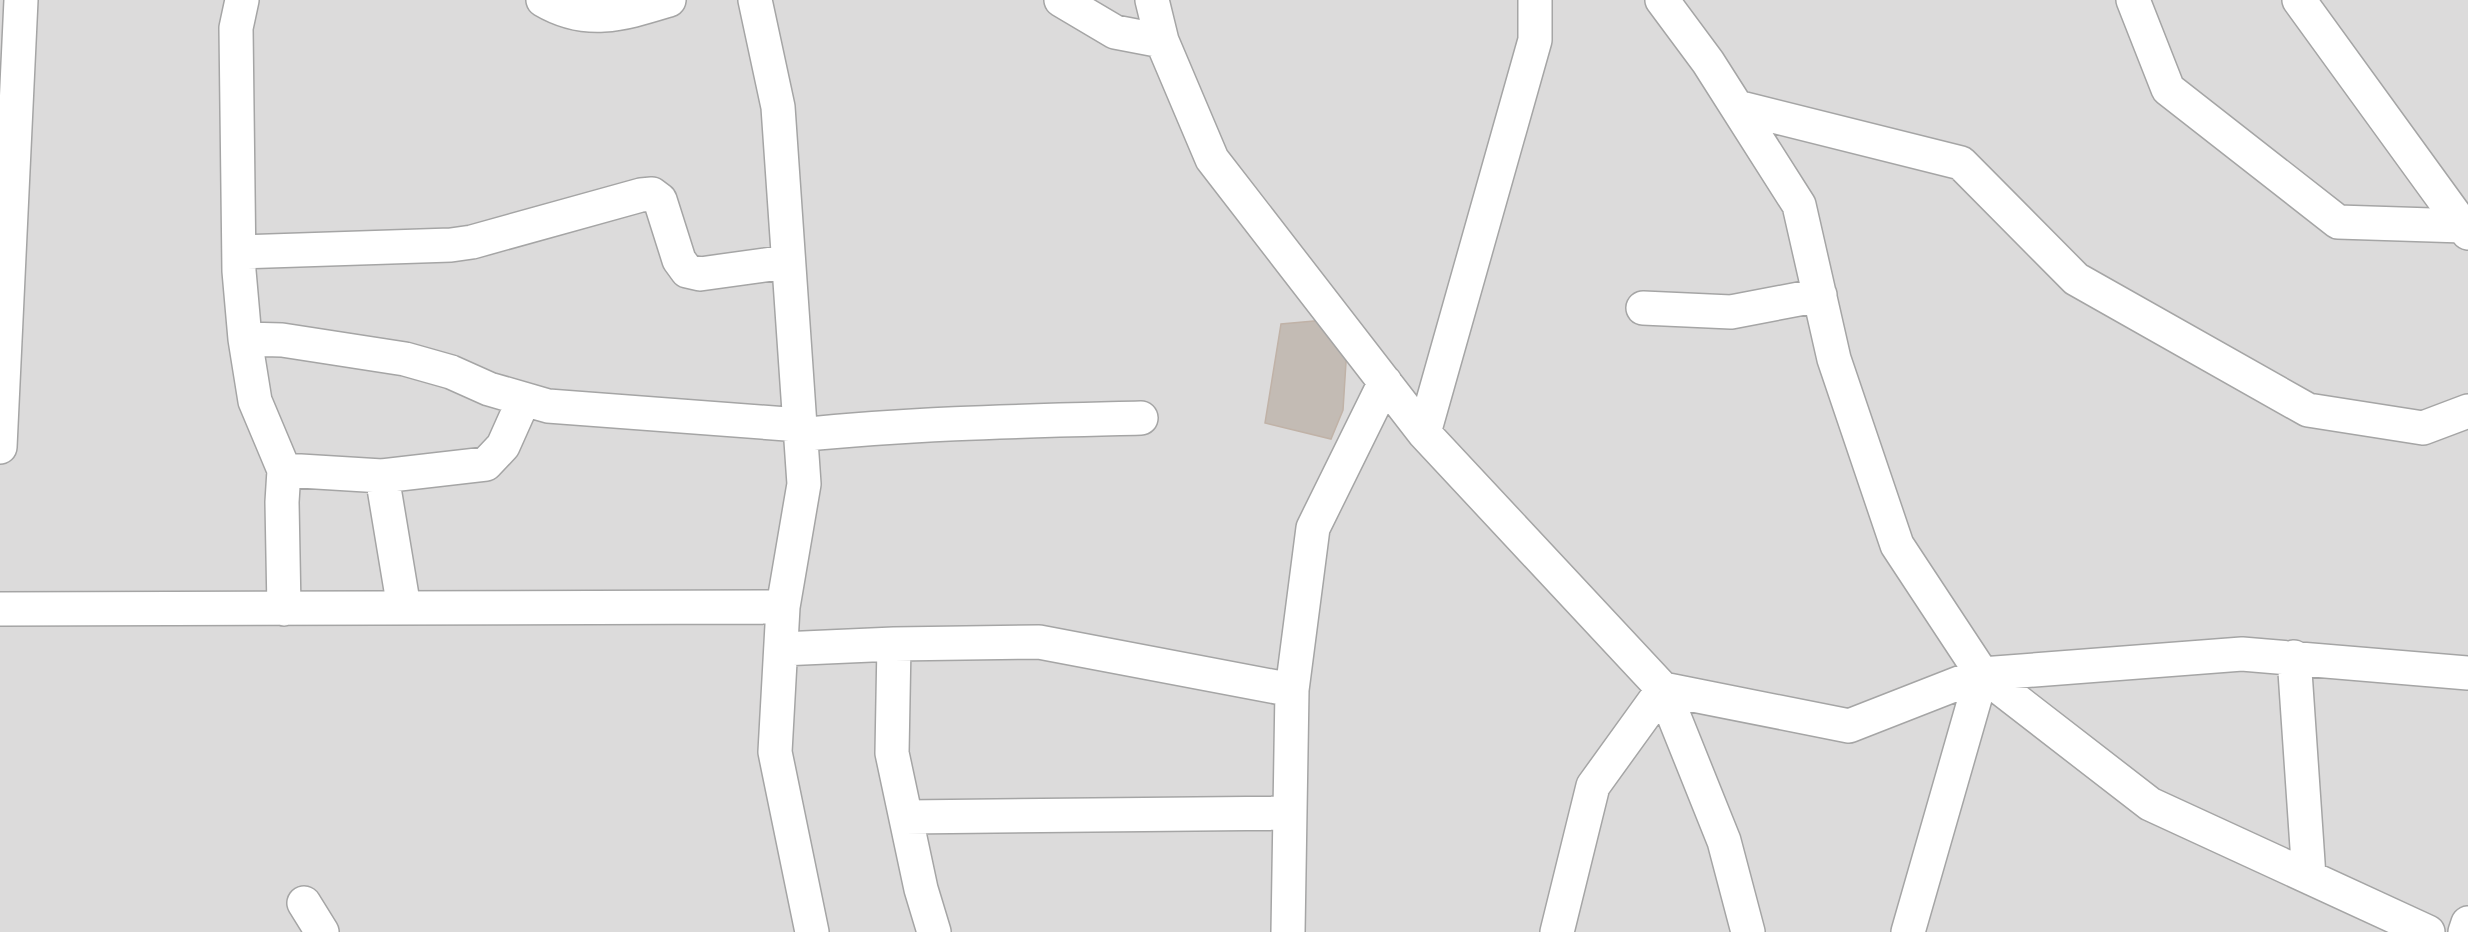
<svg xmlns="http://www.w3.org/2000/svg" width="2468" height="932" font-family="Barlow,sans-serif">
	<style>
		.residential { fill: #dcdbdb }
		.building { fill: #c3bbb4; stroke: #c0b2a7; stroke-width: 1.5 }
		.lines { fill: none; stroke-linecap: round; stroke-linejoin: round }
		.minor-casing { stroke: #a5a5a5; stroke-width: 36 }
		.minor { stroke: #fff; stroke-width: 33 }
	</style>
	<rect width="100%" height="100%" fill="#efebe4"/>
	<path class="residential" d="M0,0H2468V932H0Z"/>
	<path class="building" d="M1325,320L1347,346L1343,410L1331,439L1265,423L1281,324Z"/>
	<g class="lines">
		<defs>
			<path id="minor" d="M242,0L236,28L239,271L245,339L282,340L405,359L451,372L489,389L548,406L800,425
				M543,0C587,26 623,14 669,0
				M755,0L778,107L804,484L783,607L775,752L812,932
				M1061,0L1115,32L1162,41
				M1152,0L1162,41L1212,159L1424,433L1663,689L1849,726L1982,674L2242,654L2468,673
				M1662,0L1708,62L1799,205L1834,359L1897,545L1982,674L2150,804L2428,932
				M2133,0L2168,89L2338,222L2463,226L2468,222
				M2299,0L2468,233
				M1737,107L1961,163L2076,279L2308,410L2423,428L2468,411
				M239,252L451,245L472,242L641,195L652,194L660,200L679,260L687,271L700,274L787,262
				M1643,308L1731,312L1820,295
				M245,339L255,401L284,470L282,502L284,609
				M1424,433L1535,40V0
				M800,435C913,423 1027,421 1141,418
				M0,447L21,0
				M284,470L382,476L486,464L503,446L524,399
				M382,476L404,608
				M0,609L783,607
				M894,644L892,753L921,889L934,932
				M781,649L894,644L1039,642L1292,690
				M2294,657L2309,877
				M1663,689L1724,841L1748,932
				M906,817L1290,813
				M304,903L322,932
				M1288,932L1292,690L1313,528L1385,382
				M1557,932L1593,786L1663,689
				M1908,932L1982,674
				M2465,932L2468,923"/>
		</defs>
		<use href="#minor" class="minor-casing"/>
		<use href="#minor" class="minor"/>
	</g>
</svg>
